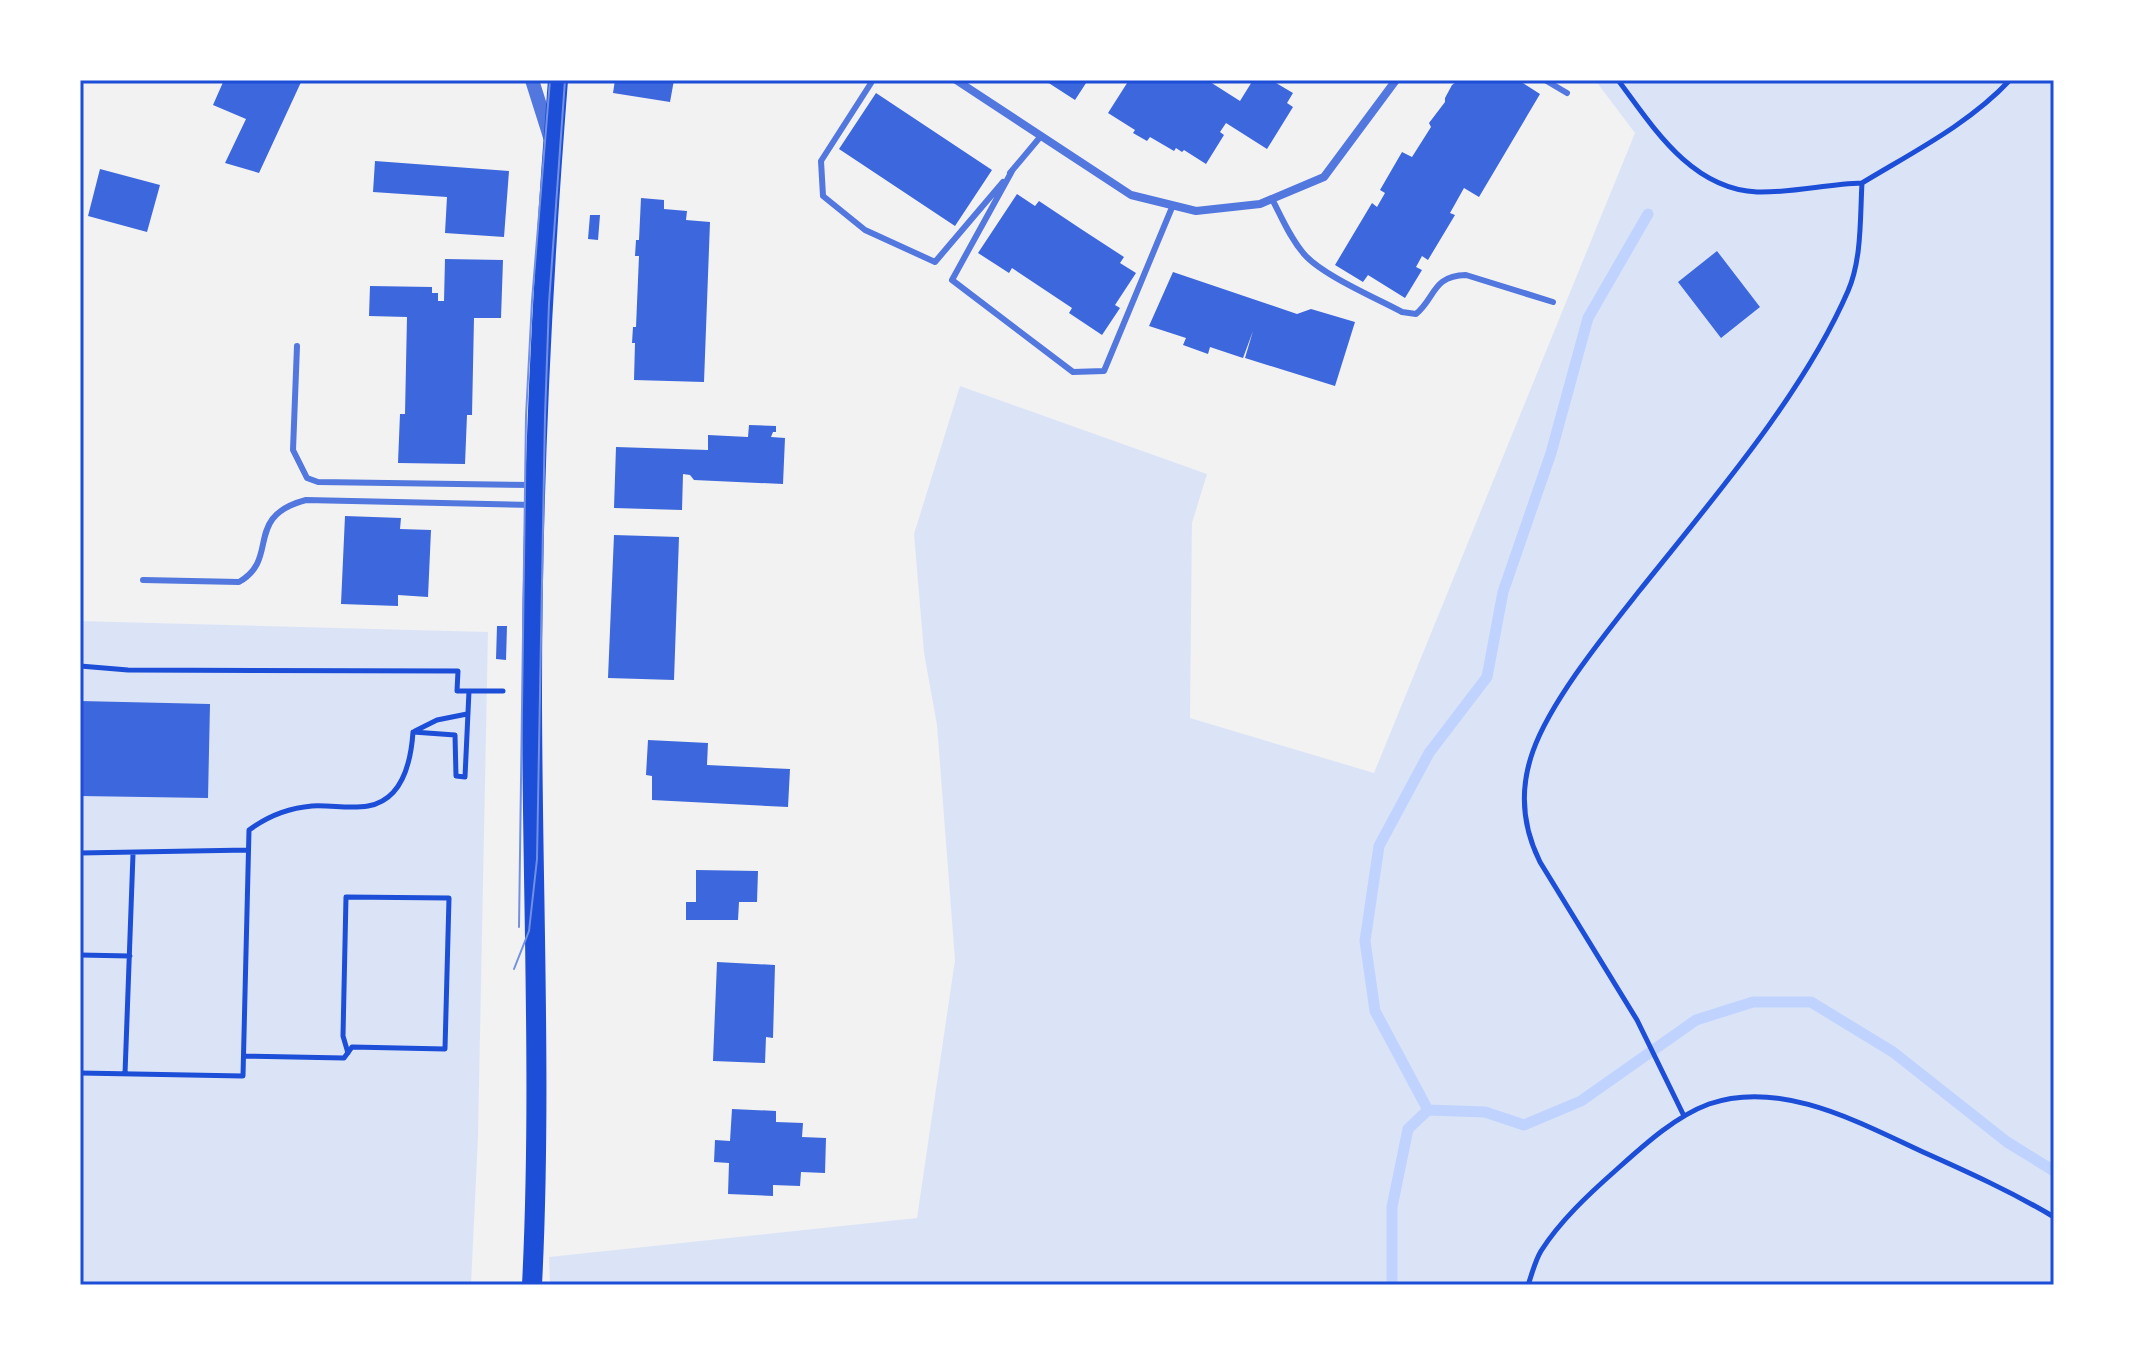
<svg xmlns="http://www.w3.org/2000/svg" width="2134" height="1365" font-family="Inter,sans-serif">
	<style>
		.green { fill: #dbe4f7 }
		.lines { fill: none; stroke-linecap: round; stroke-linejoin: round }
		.stream { stroke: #bfd3fe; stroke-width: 11 }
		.building { fill: #3d67dc }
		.path { stroke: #1d4ed8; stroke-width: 5 }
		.service { stroke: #5277de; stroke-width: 6 }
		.minor { stroke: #5277de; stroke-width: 8 }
		.tertiary { stroke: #5277de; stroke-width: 14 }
		.primary { stroke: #1d4ed8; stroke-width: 20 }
		.tram { stroke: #7290e2; stroke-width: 2 }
		.neatline { fill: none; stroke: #1d4ed8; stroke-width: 3 }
	</style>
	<rect width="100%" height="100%" fill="#f2f2f2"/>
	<path class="green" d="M1595,80H2054V1285H550L549,1257L917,1218L955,960L937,725L924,653L914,534L960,386L1207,474L1192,523L1190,718L1374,773L1635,133Z
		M80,621L488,632L478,1137L471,1285H80Z"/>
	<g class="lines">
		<path class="stream" d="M1428,1110L1375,1011L1365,941L1379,846L1429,753L1487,677L1503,592L1551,453L1588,318L1648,214
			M1392,1285V1207L1408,1129L1428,1110L1485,1112L1524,1125L1581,1101L1696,1020L1753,1002H1811L1893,1052L2007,1142L2054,1171"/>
	</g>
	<path class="building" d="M224,80H302L259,173L225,163L246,119L213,105Z
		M615,80H674L670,102L613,93Z
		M1044,80H1088L1075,100Z
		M1129,80H1207L1240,101L1253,80H1271L1293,93L1287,103L1293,107L1267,149L1226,123L1220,132L1224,135L1206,164L1184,150L1182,152L1176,148L1174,151L1150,137L1147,141L1133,133L1135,130L1108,113Z
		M1459,80H1518L1540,94L1479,197L1464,188L1450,213L1455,215L1428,260L1422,256L1416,267L1422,270L1405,298L1368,275L1363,282L1335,265L1372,203L1377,207L1385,193L1380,190L1402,152L1412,157L1431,127L1429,123L1445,102V98L1452,85Z
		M876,93L992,170L955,226L839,149Z
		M375,161L509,171L504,237L445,233L447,197L373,192Z
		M100,169L160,185L147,232L88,216Z
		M1017,194L1035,206L1039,201L1081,229L1124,257L1120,263L1136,273L1115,305L1120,308L1102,335L1069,313L1072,308L1012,268L1009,273L978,253Z
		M641,198L664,200V209L687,211L686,220L710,222L704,382L634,380L635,343H632L633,327H636L639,256H635L636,240H639Z
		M590,215H600L598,240L588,239Z
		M1717,251L1760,307L1721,338L1678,282Z
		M445,259L503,260L501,318H474L472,415H467L465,464L398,463L400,414H405L407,317L369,316L370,286L432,287V293H438V301H444Z
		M1173,272L1297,314L1311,309L1355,322L1335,386L1245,358L1253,331L1243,358L1210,347L1208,354L1183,345L1186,338L1149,326Z
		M749,425L776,426V432H773L771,437L785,438L783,484L694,480L690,475L683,474L682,510L614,508L616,447L708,450V435L748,437Z
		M345,516L401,518L400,529L431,530L428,597L398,595V606L341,604Z
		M614,535L679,537L674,680L608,678Z
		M497,626H507L506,660L496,659Z
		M80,701L210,704L208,798L80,796Z
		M648,740L708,743L707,765L790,769L788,807L652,800V776L646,775Z
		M696,870L758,871L757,902H739L738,920H686V902H696Z
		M717,962L775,965L773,1038L766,1037L765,1063L713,1061Z
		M732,1109L776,1111V1122L803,1123L802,1137L826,1138L825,1173L801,1172L800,1186L773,1185V1196L728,1194L729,1163L714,1162L715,1140L730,1141Z"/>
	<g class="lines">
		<path class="path" d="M1618,80C1653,127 1691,189 1757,192C1792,193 1827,184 1862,183
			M80,666L128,670L458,671L457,691H503
			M415,731L437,720L467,714
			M80,853L248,850
			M80,955L130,956
			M244,1056L344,1058L352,1047L445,1049L449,898L346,897L343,1036L348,1053
			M80,1073L243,1076L249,830C268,816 288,808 312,806C331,805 350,809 368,806C403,800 411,761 413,732L455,735L456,776L465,777L469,691
			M125,1074L133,854
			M1684,1116L1637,1020L1540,862C1522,826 1519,790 1533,751C1551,700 1606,633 1640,590C1711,501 1803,395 1848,291C1862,259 1860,217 1862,183C1913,152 1969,124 2010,80
			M1528,1285C1532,1274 1535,1261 1541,1251C1560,1221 1589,1194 1615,1171C1643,1146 1674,1117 1709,1104C1781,1079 1860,1123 1923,1152C1968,1172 2012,1192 2054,1217"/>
		<path class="service" d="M873,80L821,161L823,196L865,230L935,262L1003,182
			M1545,80L1567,93
			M1012,171L952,280L1073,372L1104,371L1173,205
			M1010,173L1041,136
			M1272,199C1282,218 1290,238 1304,254C1322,275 1376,298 1402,312L1416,314C1436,297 1432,276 1466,275L1553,302
			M297,346L293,450L307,478L318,482L533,485
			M143,580L239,582C281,558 242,517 306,500L533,505"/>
		<path class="minor" d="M956,80L1131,195L1196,211L1260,204L1324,177L1396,80"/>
		<path class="tertiary" d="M532,80L550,137"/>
		<path class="primary" d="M532,1285C542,1087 532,889 532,691C532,487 542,283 558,80"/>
		<path class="tram" d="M519,927L526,416L532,301L550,80
			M514,969L529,931L537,859L545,416L549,303L565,80"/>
	</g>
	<rect width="2134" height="1365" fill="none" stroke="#ffffff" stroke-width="164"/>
	<rect x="82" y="82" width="1970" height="1201" class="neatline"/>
</svg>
